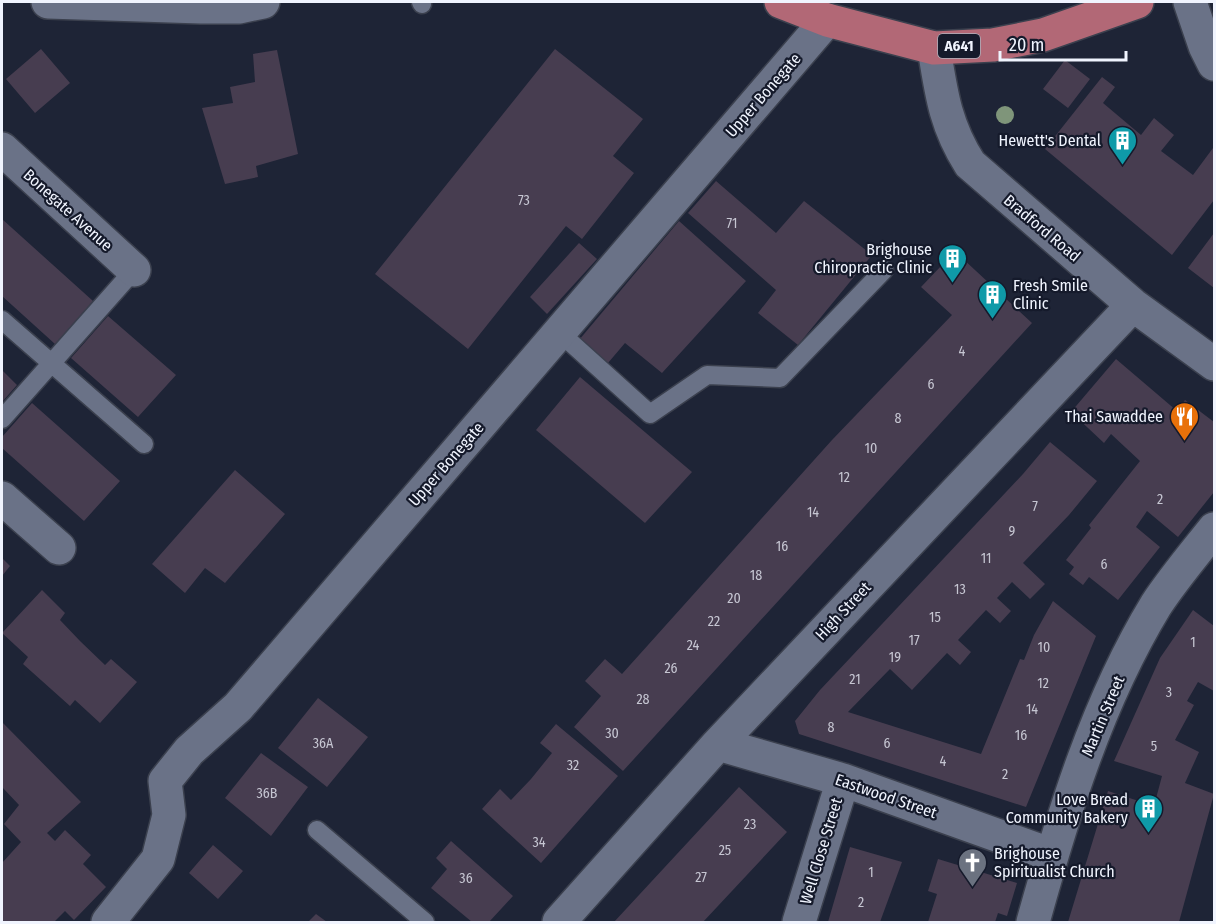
<svg xmlns="http://www.w3.org/2000/svg" width="1216" height="924" font-family="'Fira Sans Condensed',sans-serif">
	<style>
		.building { fill: #473d50 }
		.lines { fill: none; stroke-linecap: round; stroke-linejoin: round }
		.service-casing { stroke: #3b404e; stroke-width: 21 }
		.minor-casing { stroke: #3b404e; stroke-width: 36 }
		.primary-casing { stroke: #3b404e; stroke-width: 36 }
		.service { stroke: #6a7287; stroke-width: 18 }
		.minor { stroke: #6a7287; stroke-width: 33 }
		.primary { stroke: #b26876; stroke-width: 33 }
		.tree { fill: #7f957a }
		.labels { text-anchor: middle; dominant-baseline: central; stroke-width: 4.5; stroke-linejoin: round; paint-order: stroke }
		.number-label { font-size: 14px; fill: #c6c6d2 }
		.shield { fill: #151a2b; stroke: #aeb3bf; stroke-width: 1.5 }
		.shield-label { font-size: 15px; font-weight: bold; fill: #f0f4fe }
		.street-label { font-size: 16px; fill: #f0f4fe; stroke: #151a2b }
		.poi-label { font-size: 16px; fill: #f0f4fe; stroke: #151a2b; text-anchor: end }
	</style>
	<rect width="100%" height="100%" fill="#1e2436"/>
	<path class="building" d="M41,49L70,83L35,113L6,79Z
		M555,49L643,119L613,156L634,173L582,239L566,226L468,349L375,274Z
		M277,50L298,154L256,166L258,177L225,184L202,108L233,103L230,87L255,82L253,54Z
		M1065,60L1090,79L1068,108L1043,89Z
		M1102,77L1115,87L1103,103L1141,135L1154,118L1174,135L1161,151L1193,175L1213,148L1214,150V200L1172,255L1045,149Z
		M716,181L776,233L804,201L872,255L798,345L758,313L776,290L688,213Z
		M2,219L93,301L55,344L2,296Z
		M679,221L746,281L662,373L625,343L608,363L579,340Z
		M1214,233V288L1188,268Z
		M579,243L597,259L547,314L530,297Z
		M961,257L1032,323L623,771L574,727L601,696L585,681L605,659L622,674L832,440L952,315L921,287L942,265L948,270Z
		M108,316L176,375L138,417L71,358Z
		M1116,359L1177,411L1185,400L1214,422V492L1178,537L1147,511L1136,527L1160,547L1118,600L1089,577L1083,585L1069,574L1074,567L1066,560L1091,528L1089,525L1140,461L1111,434L1104,443L1071,412Z
		M2,370L17,385L2,402Z
		M580,377L692,472L645,523L536,430Z
		M32,403L120,481L84,521L2,448V437Z
		M1050,442L1097,481L1069,515L1023,563L1045,584L1030,599L1012,582L997,598L1011,611L1000,623L986,610L958,640L971,652L960,665L947,653L912,690L890,669L848,712L981,754L1020,659L1024,660L1034,635L1053,601L1096,636L1026,807L799,734L795,721L820,690L1023,474Z
		M235,470L285,514L225,583L205,568L185,593L152,564Z
		M2,558L10,566L2,576Z
		M42,590L65,613L60,620L80,641L105,665L111,659L137,682L100,723L75,700L70,706L23,664L28,657L2,633Z
		M1193,610L1214,626V691L1198,682L1187,701L1194,705L1175,740L1199,752L1185,783L1214,794L1179,922H1068L1108,791L1154,806L1162,776L1114,761L1160,658Z
		M318,698L368,737L327,787L278,748Z
		M2,722L81,802L47,833L55,841L65,830L91,855L83,864L106,887L74,920L65,911L54,922H2V863L21,842L4,824L19,805L2,787Z
		M556,724L618,776L541,863L482,809L500,789L511,800L531,779L552,753L540,743Z
		M261,753L308,787L271,836L225,798Z
		M739,787L787,832L703,922H614Z
		M451,841L513,896L489,922H472L431,888L447,869L436,858Z
		M213,845L243,871L218,899L189,873Z
		M850,847L902,862L880,922H828Z
		M938,859L1017,883L1007,916L998,913L995,922H928L937,894L928,891Z
		M316,914L327,922H308Z"/>
	<g class="lines">
		<defs>
			<path id="service" d="M421,2L422,4
				M2,320L144,444
				M559,332L650,414L707,375L780,378L884,270
				M2,419L134,270
				M317,830L425,922"/>
			<path id="minor" d="M48,2L201,7H239L263,2
				M1190,2L1205,46L1214,64
				M934,48C941,92 945,125 970,164L1133,305L1214,364
				M2,149L134,270
				M2,498L59,548
				M718,744L843,780L1052,855
				M108,922L158,859L169,815L165,781L189,751L238,707L827,20
				M559,922L718,744L1133,305
				M799,922L843,780
				M1033,922C1063,814 1097,702 1156,605C1173,579 1195,553 1214,529"/>
			<path id="primary" d="M781,2L827,20L934,48L993,45L1043,35L1137,2"/>
		</defs>
		<use href="#service" class="service-casing"/>
		<use href="#minor" class="minor-casing"/>
		<use href="#primary" class="primary-casing"/>
		<use href="#service" class="service"/>
		<use href="#minor" class="minor"/>
		<use href="#primary" class="primary"/>
	</g>
	<circle class="tree" cx="1005" cy="115" r="9"/>
	<defs>
		<symbol id="building-pin" viewBox="-11 -11 22 30"><path d="M0 17L-7.5 6A9.5 9.5 0 1 1 7.5 6Z" fill="#0f9aa8" stroke="#151a2b"/><path d="M-4-6H4V6H1V3H-1V6H-4ZM-2.5-4.3h1.7v1.8h-1.7ZM.8-4.3h1.7v1.8H.8ZM-2.5-1h1.7V.8h-1.7ZM.8-1h1.7V.8H.8Z" fill="#fff"/></symbol>
		<symbol id="restaurant-pin" viewBox="-11 -11 22 30"><path d="M0 17L-7.5 6A9.5 9.5 0 1 1 7.5 6Z" fill="#e8710a" stroke="#151a2b"/><path d="M-5-6h1v4h1v-4h1v4h1v-4h1v5L-1.5 .5V6h-2V.5L-5-1ZM5-6V6H3V1.5H1.5Q1.5-4 5-6Z" fill="#fff"/></symbol>
		<symbol id="church-pin" viewBox="-11 -11 22 30"><path d="M0 17L-7.5 6A9.5 9.5 0 1 1 7.5 6Z" fill="#6b7280" stroke="#151a2b"/><path d="M-1.2-6h2.4v3.5h3.3v2.4h-3.3V6h-2.4V-.1h-3.3v-2.4h3.3Z" fill="#fff"/></symbol>
	</defs>
	<g fill-rule="evenodd">
		<use href="#building-pin" x="1106" y="124" width="33" height="45"/>
		<use href="#building-pin" x="936" y="242" width="33" height="45"/>
		<use href="#building-pin" x="976" y="278" width="33" height="45"/>
		<use href="#restaurant-pin" x="1168" y="400" width="33" height="45"/>
		<use href="#building-pin" x="1132" y="792" width="33" height="45"/>
		<use href="#church-pin" x="956" y="846" width="33" height="45"/>
	</g>
	<g class="labels">
		<g class="number-label">
			<text x="524" y="200">73</text>
			<text x="732" y="223">71</text>
			<text x="962" y="351">4</text>
			<text x="931" y="384">6</text>
			<text x="898" y="418">8</text>
			<text x="871" y="448">10</text>
			<text x="844" y="477">12</text>
			<text x="1160" y="499">2</text>
			<text x="1035" y="506">7</text>
			<text x="813" y="512">14</text>
			<text x="1012" y="531">9</text>
			<text x="782" y="546">16</text>
			<text x="986" y="558">11</text>
			<text x="1104" y="564">6</text>
			<text x="756" y="575">18</text>
			<text x="960" y="589">13</text>
			<text x="734" y="598">20</text>
			<text x="935" y="617">15</text>
			<text x="714" y="621">22</text>
			<text x="914" y="640">17</text>
			<text x="1193" y="642">1</text>
			<text x="693" y="645">24</text>
			<text x="1044" y="647">10</text>
			<text x="895" y="657">19</text>
			<text x="671" y="668">26</text>
			<text x="855" y="679">21</text>
			<text x="1043" y="683">12</text>
			<text x="1169" y="692">3</text>
			<text x="643" y="699">28</text>
			<text x="1032" y="709">14</text>
			<text x="831" y="727">8</text>
			<text x="612" y="733">30</text>
			<text x="1021" y="735">16</text>
			<text x="323" y="743">36A</text>
			<text x="887" y="743">6</text>
			<text x="1154" y="746">5</text>
			<text x="943" y="761">4</text>
			<text x="573" y="765">32</text>
			<text x="1005" y="774">2</text>
			<text x="267" y="793">36B</text>
			<text x="750" y="824">23</text>
			<text x="539" y="842">34</text>
			<text x="725" y="850">25</text>
			<text x="871" y="872">1</text>
			<text x="701" y="877">27</text>
			<text x="466" y="878">36</text>
			<text x="861" y="902">2</text>
		</g>
		<rect class="shield" x="938" y="34" width="42" height="24" rx="4.5"/>
		<g class="shield-label">
			<text x="959" y="46">A641</text>
		</g>
		<g class="street-label">
			<text transform="translate(763 95) rotate(-49)">Upper Bonegate</text>
			<text transform="translate(68 210) rotate(42)">Bonegate Avenue</text>
			<text transform="translate(1042 228) rotate(40)">Bradford Road</text>
			<text transform="translate(446 464) rotate(-49)">Upper Bonegate</text>
			<text transform="translate(843 611) rotate(-47)">High Street</text>
			<text transform="translate(1103 716) rotate(-67)">Martin Street</text>
			<text transform="translate(886 796) rotate(19)">Eastwood Street</text>
			<text transform="translate(821 851) rotate(-73)">Well Close Street</text>
		</g>
		<g class="poi-label">
			<text x="1101" y="140">Hewett's Dental</text>
			<text x="932" y="249">Brighouse<tspan x="932" dy="18">Chiropractic Clinic</tspan></text>
			<text x="1013" y="285" text-anchor="start">Fresh Smile<tspan x="1013" dy="18">Clinic</tspan></text>
			<text x="1163" y="416">Thai Sawaddee</text>
			<text x="1128" y="799">Love Bread<tspan x="1128" dy="18">Community Bakery</tspan></text>
			<text x="994" y="853" text-anchor="start">Brighouse<tspan x="994" dy="18">Spiritualist Church</tspan></text>
		</g>
	</g>
	<rect width="1216" height="924" fill="none" stroke="#f0f4fe" stroke-width="6"/>
	<path d="M1000 51v9h126v-9" fill="none" stroke="#f0f4fe" stroke-width="3"/>
	<text x="1009" y="51" font-size="18" fill="#f0f4fe" stroke="#151a2b" stroke-width="4.5" paint-order="stroke">20 m</text>
</svg>
